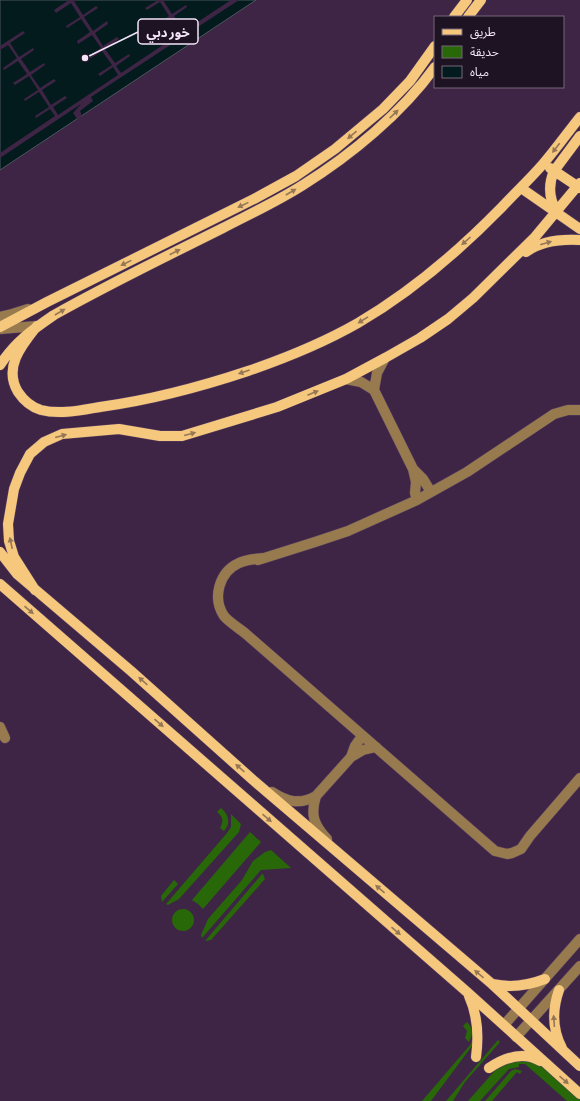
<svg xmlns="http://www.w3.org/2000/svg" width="580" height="1101" font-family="'Asap Condensed','Noto Sans Arabic',sans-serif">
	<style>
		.green { fill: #286809 }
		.water { fill: #031b1c; stroke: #4b575e }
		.pier { fill: #3e2445 }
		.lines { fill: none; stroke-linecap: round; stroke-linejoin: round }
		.minor-casing { stroke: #5b4362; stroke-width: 11 }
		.major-casing { stroke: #5b4362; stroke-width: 11 }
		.minor { stroke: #977b4f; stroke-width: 10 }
		.major { stroke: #f6c87e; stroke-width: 10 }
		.oneway { fill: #957755 }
		.leader { fill: none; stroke: #f4e4f9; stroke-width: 1.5 }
		.callout-dot { fill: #f4e4f9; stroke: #1e1322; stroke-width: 1.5 }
		.callout { fill: #1e1322; stroke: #f4e4f9; stroke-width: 1.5 }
		.callout-label { font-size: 13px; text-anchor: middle; font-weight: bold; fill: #f4e4f9 }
	</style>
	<rect width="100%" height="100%" fill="#3e2445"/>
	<path class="green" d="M221,808C229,815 231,823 224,831L220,828C224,821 223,817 217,812Z
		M231,814L241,824L239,832L179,899L168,905L166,904L227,833L231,827Z
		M250,832L261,842L203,909L198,904L192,900Z
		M271,850L291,868L261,870L202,938L201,935L208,919L242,880L253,861L265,852Z
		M262,874H263L265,879L211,940L205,941Z
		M174,880L178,884L162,902L161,896Z
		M172 920a11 11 0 1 1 22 0a11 11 0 1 1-22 0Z
		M467,1022C473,1028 473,1034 469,1042L465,1038L467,1031L463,1026Z
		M473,1039L472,1046L431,1101H422L470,1045Z
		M498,1040L500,1042L465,1082L453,1101H446Z
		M513,1060L535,1061L544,1067L580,1099V1101H567L525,1064H519V1067L509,1069L480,1101H468L498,1067Z
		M515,1069L522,1071L520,1074L517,1072L492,1101H485L511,1071Z"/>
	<path class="water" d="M0,0H256L0,170Z"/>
	<path class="pier" d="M69,0H75L74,1L83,15L96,6L98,8L84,17L93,31L107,21L108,24L95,33L103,46L117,37L119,39L105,49L115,63L129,54L130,56L116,66L121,73L181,33L171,18L157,27L156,25L169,16L160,2L147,10L145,8L158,0H163L172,14L186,5L187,7L174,16L184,31L231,0H239L91,97L93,101L80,111L82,116L77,119L73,113L81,104L0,158V153L55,116L50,109L36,118L35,116L49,107L39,92L25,101L24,99L38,90L29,76L15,85L13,83L27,74L18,61L4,70L3,68L17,58L8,45L0,50V46L23,31L25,33L10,43L19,57L33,48L34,50L21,59L30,72L44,63L45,65L31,75L40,88L54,79L56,81L42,90L51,105L65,96L67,98L53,107L58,115L118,75L113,67L100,76L98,74L112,65L102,51L88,60L87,57L101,48L92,35L78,44L77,41L90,32L81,19L67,28L66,26L80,17L71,3L56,13L54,10Z"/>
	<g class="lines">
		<defs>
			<path id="minor" d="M0,317L12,314L28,309
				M0,329L37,326
				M346,379L361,382L374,390L413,469L416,482L415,493L417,500
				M374,390L377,373L385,358
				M413,469L423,479L431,492
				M264,558C256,559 247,559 239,563C219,572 212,598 224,616C230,623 239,628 246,634L495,851L507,854L512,853L521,849L530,836L580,778
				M258,560L315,542L348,531L417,500L467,472L554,414L568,410H580
				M0,727L5,738
				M351,757L355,746L362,736
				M272,792C287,802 300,805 316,796L351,757L363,750L376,747
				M316,796C310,815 314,825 327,839
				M504,1025L580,939
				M516,1037L580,966"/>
			<path id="major" d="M454,17L467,0
				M468,17L481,0
				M550,168L580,188
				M521,188L580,229
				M557,212C549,199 548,185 554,171L580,136
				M526,252C541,241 562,239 580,240
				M37,326C22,345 3,367 18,392C24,401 31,407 41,410C60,415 82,410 100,407C151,400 200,387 248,371C286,358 323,343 358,323C411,292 459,251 502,207C516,192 530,179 543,164C556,149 568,132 580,117
				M0,327L47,302L254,199L296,176L335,149L383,109L410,81L435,46
				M0,365C15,342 32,330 54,315C109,284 167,256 223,228C250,214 278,201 303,185C351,155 402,113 435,67
				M0,552L17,574L131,671L253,780L492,984L580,1066
				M0,584L467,992L580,1094
				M35,590L14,557L9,541L8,524L14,489L20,473L30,454L44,442L62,434L119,429L160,436H182L277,407L346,379L385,358L420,338L448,319L473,298L535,237L580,183
				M492,984C511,988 527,986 545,979
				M559,990C552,1010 552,1029 562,1048
				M469,996C478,1016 479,1035 476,1057
				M489,1068C504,1058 523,1051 540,1061"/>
		</defs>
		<use href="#minor" class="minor-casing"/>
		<use href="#major" class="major-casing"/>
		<use href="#minor" class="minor"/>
		<use href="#major" class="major"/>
	</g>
	<defs><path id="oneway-solid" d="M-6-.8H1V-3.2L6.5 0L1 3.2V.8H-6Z"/></defs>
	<g class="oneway">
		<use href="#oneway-solid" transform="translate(394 114) rotate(-43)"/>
		<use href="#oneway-solid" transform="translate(352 135) rotate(140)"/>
		<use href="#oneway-solid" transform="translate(556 148) rotate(128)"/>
		<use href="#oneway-solid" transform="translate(291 192) rotate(-30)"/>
		<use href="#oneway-solid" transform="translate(243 205) rotate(154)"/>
		<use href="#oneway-solid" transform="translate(466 241) rotate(138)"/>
		<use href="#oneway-solid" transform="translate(546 243) rotate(-16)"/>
		<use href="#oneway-solid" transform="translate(175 252) rotate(-27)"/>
		<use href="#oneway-solid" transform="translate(126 263) rotate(154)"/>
		<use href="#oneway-solid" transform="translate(60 312) rotate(-30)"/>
		<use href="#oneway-solid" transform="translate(363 320) rotate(148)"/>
		<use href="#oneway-solid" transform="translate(244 372) rotate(161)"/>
		<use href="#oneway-solid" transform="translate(313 393) rotate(-23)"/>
		<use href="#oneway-solid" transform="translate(190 434) rotate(-15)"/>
		<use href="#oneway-solid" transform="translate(61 436) rotate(-15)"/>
		<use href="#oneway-solid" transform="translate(11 543) rotate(-102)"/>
		<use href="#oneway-solid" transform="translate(29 610) rotate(41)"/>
		<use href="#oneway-solid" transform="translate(143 681) rotate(-138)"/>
		<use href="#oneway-solid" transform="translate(159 723) rotate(41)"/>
		<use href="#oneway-solid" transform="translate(240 768) rotate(-138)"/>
		<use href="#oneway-solid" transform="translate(267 818) rotate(41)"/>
		<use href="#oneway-solid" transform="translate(380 889) rotate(-140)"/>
		<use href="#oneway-solid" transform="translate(396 931) rotate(41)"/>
		<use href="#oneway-solid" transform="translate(479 974) rotate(-140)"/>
		<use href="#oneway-solid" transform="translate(554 1021) rotate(-94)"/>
		<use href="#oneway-solid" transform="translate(564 1080) rotate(41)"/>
	</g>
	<path class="leader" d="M85 58L138 32"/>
	<circle class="callout-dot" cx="85" cy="58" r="4"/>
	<rect class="callout" x="138" y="19" width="60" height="25" rx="4"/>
	<g class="callout-label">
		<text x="168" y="37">خور دبي</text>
	</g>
	<rect x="434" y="16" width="130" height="72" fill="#1e1322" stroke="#746778"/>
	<rect x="442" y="29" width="20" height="6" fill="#f6c87e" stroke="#746778"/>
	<text x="470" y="36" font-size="12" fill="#f4e4f9">طريق</text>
	<rect x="442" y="46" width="20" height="12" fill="#286809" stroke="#746778"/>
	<text x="470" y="56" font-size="12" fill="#f4e4f9">حديقة</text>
	<rect x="442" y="66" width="20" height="12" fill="#031b1c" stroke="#746778"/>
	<text x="470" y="76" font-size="12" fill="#f4e4f9">مياه</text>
</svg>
